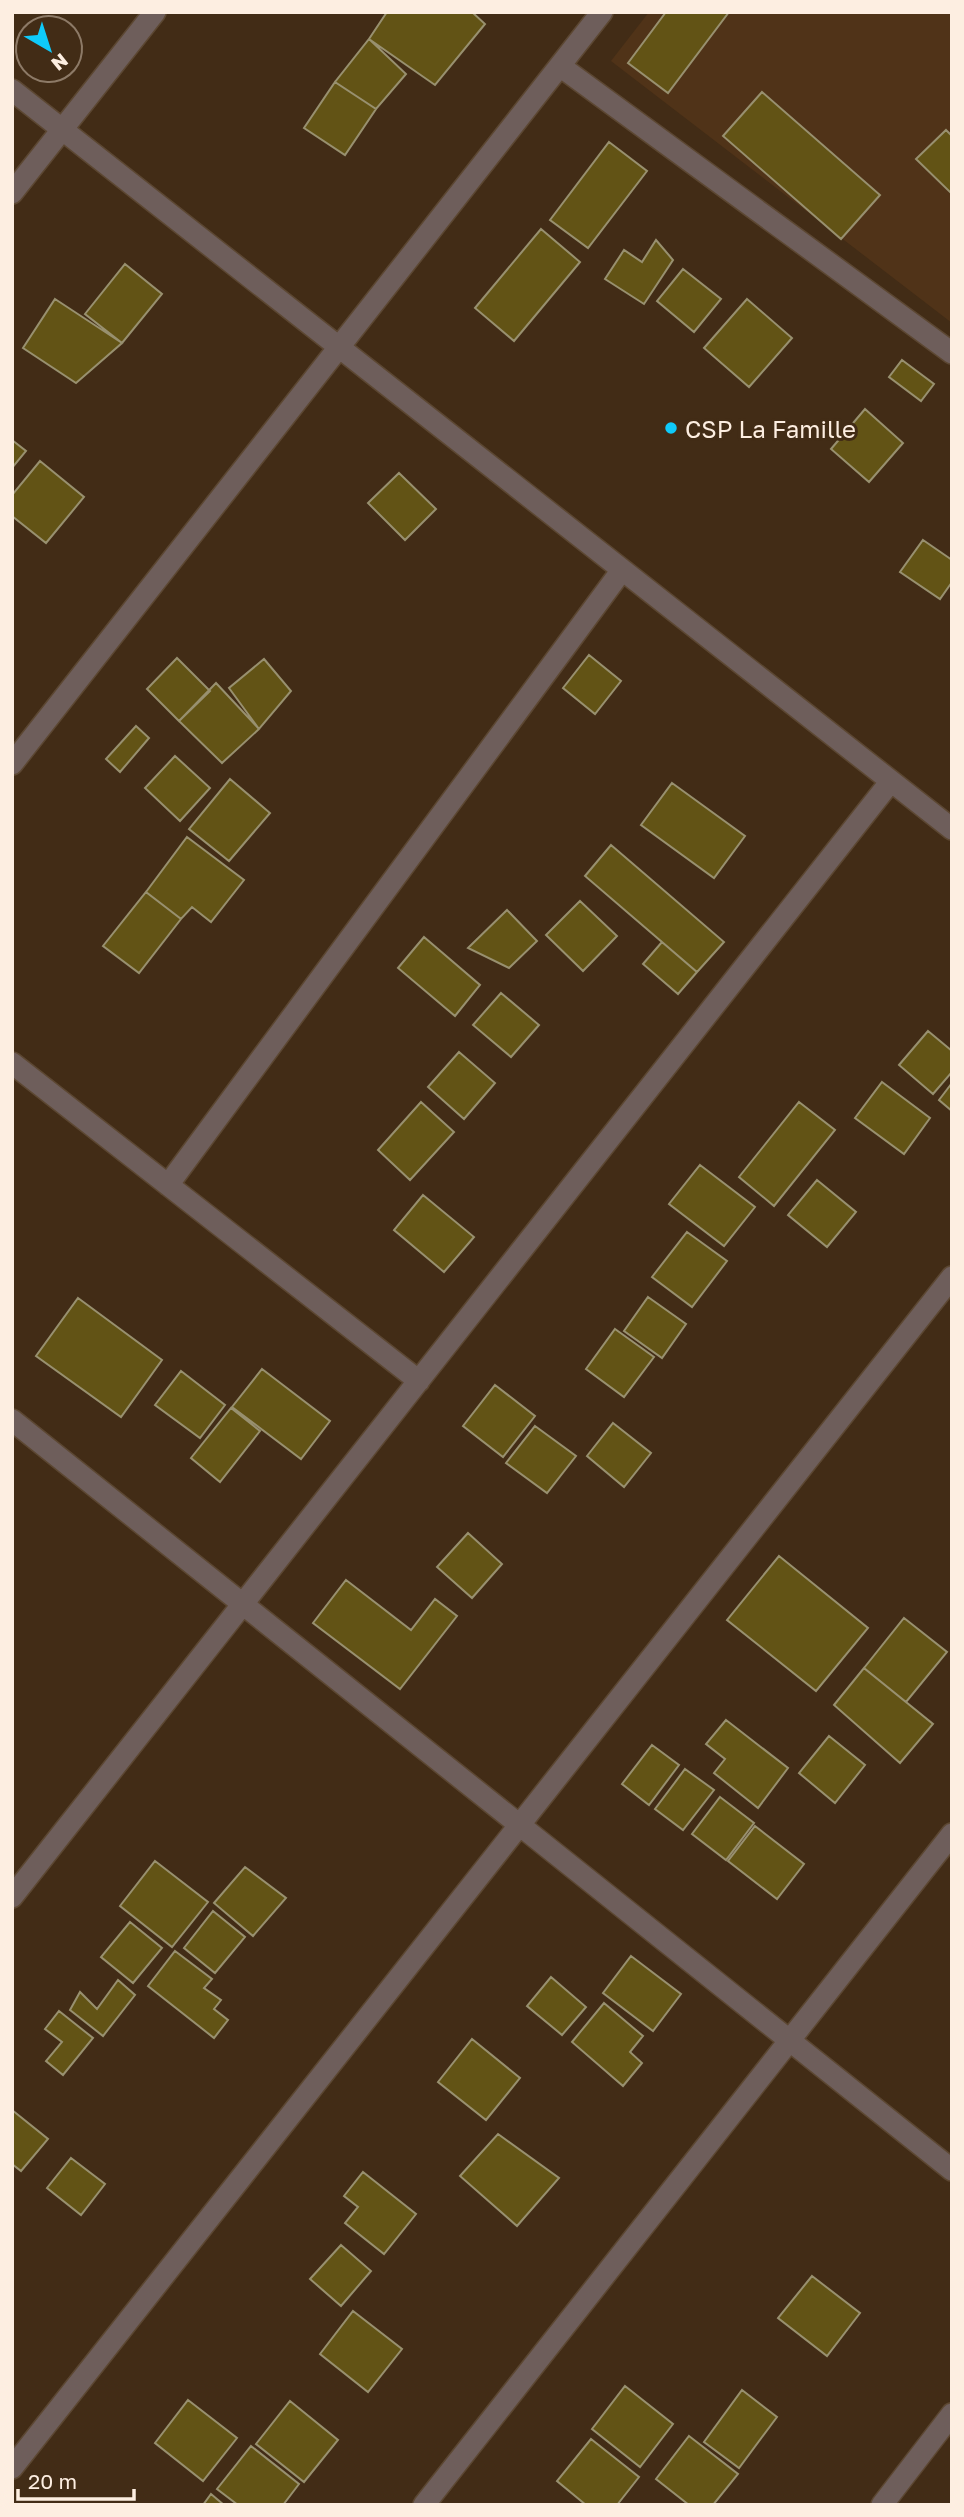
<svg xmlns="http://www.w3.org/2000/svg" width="964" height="2517" font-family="'Golos Text',sans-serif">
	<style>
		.built { fill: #503318 }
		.building { fill: #625315; stroke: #98906f; stroke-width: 2 }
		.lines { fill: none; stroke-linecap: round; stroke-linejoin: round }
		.minor-casing { stroke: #5c4732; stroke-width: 24 }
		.minor { stroke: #6e5e5b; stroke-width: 21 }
		.poi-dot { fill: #0fcafa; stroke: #422c16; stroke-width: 2.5 }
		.labels { text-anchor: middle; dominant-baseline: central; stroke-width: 6; stroke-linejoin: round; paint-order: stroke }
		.poi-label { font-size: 24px; fill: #fdeee1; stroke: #422c16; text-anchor: start }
	</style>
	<rect width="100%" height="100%" fill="#422c16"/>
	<path class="built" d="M649,12H952V323L611,61Z"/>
	<path class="building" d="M387,12H472L485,24L435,85L369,39Z
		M666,12H729L668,93L628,63Z
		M369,39L406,74L376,109L335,82Z
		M335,82L376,109L345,155L304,128Z
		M762,92L880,195L841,239L723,136Z
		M946,130L952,136V194L916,159Z
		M609,142L647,171L588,248L550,220Z
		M541,229L580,262L514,341L475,308Z
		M656,240L673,260L644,304L605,279L624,250L642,262Z
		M125,264L162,294L122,343L85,314Z
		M683,269L721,299L694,332L657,301Z
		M55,299L122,343L76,383L23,348Z
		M747,299L792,338L749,387L704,348Z
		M902,360L934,384L921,401L889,377Z
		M865,409L903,443L869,482L831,449Z
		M12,440L26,451L12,468Z
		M40,461L84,497L46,543L12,516V495Z
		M399,473L436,509L405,540L368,503Z
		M923,540L952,560V582L940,599L900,572Z
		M589,655L621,681L595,714L563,688Z
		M177,658L210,691L179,721L147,689Z
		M264,659L291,691L259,729L229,688Z
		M216,683L259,729L222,763L179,721Z
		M136,726L149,738L120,772L106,759Z
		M175,756L210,788L180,821L145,788Z
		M230,779L270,813L229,861L189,829Z
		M672,783L745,836L714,878L641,825Z
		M187,837L244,880L211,922L192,907L181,919L146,892Z
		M611,845L724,942L697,972L585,876Z
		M146,892L181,919L139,973L103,946Z
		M580,901L617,936L583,971L546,935Z
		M507,910L537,941L509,968L468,948Z
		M424,937L480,985L455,1016L398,968Z
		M662,942L697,972L678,994L643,964Z
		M501,993L539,1025L511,1057L473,1025Z
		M928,1031L952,1051V1072L933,1094L899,1065Z
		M459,1052L495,1083L464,1119L428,1087Z
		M882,1082L930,1118L904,1154L855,1118Z
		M952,1083V1111L939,1100Z
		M421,1102L454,1132L410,1180L378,1150Z
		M799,1102L835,1130L774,1206L739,1177Z
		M700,1165L755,1207L724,1246L669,1204Z
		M817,1180L856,1212L827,1247L788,1215Z
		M423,1195L474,1237L444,1272L394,1230Z
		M687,1232L727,1261L692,1307L652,1277Z
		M648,1297L686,1324L662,1358L624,1331Z
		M78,1298L162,1360L121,1417L36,1356Z
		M615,1329L654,1357L624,1397L586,1369Z
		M262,1369L330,1421L301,1459L232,1407Z
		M181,1371L225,1405L200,1438L155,1405Z
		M495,1385L535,1416L503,1457L463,1426Z
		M231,1408L260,1431L220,1482L191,1458Z
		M613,1423L651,1453L624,1487L587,1456Z
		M535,1426L576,1456L547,1493L506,1463Z
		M468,1533L502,1564L472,1598L437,1567Z
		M779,1556L868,1628L816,1691L727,1620Z
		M346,1580L411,1630L435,1599L457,1616L400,1689L313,1623Z
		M904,1618L947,1652L906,1702L864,1668Z
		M864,1668L933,1724L900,1763L834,1705Z
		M726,1720L788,1768L758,1808L714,1773L725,1759L706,1744Z
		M829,1736L865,1765L835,1803L799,1773Z
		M652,1745L679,1765L649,1805L622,1784Z
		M685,1769L714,1790L683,1830L655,1809Z
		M720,1797L754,1823L726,1860L692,1834Z
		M755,1826L804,1864L777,1899L728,1861Z
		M155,1861L208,1902L172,1947L120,1906Z
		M245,1867L286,1898L253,1936L214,1903Z
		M213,1911L245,1937L215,1973L184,1948Z
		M130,1922L162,1948L133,1983L101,1957Z
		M175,1951L212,1979L204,1988L221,2000L214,2009L228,2020L214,2038L148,1986Z
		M631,1956L681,1994L653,2031L603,1993Z
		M551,1977L586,2007L562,2035L527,2006Z
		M118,1980L135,1995L103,2036L70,2010L80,1992L97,2009Z
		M604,2003L643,2036L630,2052L642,2063L623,2086L572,2042Z
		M59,2011L93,2038L63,2075L46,2061L62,2042L45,2029Z
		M472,2039L520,2078L486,2120L438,2082Z
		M12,2110L48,2139L21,2171L12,2164Z
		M498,2134L559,2178L517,2226L460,2176Z
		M71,2158L105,2184L81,2215L47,2188Z
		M363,2172L416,2214L384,2254L345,2223L358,2207L344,2196Z
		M341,2245L371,2271L341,2306L310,2279Z
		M812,2276L860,2313L827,2356L778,2318Z
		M353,2311L402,2349L368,2392L320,2354Z
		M625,2386L673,2424L640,2467L592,2429Z
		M742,2390L777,2417L739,2468L704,2442Z
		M188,2400L237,2438L203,2481L155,2443Z
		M290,2401L338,2440L304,2482L256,2444Z
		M689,2436L738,2474L713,2505H689L656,2479Z
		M591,2439L639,2477L617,2505H586L557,2481Z
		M251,2446L299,2484L283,2505H238L217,2489Z
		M211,2494L224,2505H203Z"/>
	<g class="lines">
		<defs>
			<path id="minor" d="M560,66L952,353
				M12,90L952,829
				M12,193L155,12
				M12,764L602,12
				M12,1063L419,1381
				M168,1185L622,570
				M12,1420L952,2170
				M12,1897L891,781
				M12,2468L952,1277
				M424,2505L952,1834
				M882,2505L952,2414"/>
		</defs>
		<use href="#minor" class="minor-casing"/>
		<use href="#minor" class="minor"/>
	</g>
	<circle class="poi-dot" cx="671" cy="428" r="7"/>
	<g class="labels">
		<g class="poi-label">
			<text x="685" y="428">CSP La Famille</text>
		</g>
	</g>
	<rect width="964" height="2517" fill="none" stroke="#fdeee1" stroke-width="28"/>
	<g transform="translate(49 49) rotate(141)"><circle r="33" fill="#422c16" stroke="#8d7a67" stroke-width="2"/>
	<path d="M0-5L12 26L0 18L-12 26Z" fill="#0fcafa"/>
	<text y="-10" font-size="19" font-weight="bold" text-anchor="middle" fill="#fdeee1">N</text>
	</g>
	<path d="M18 2489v10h116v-10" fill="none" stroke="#fdeee1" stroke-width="3.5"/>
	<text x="28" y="2489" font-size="21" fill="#fdeee1" stroke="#422c16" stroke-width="5" paint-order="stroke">20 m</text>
</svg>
